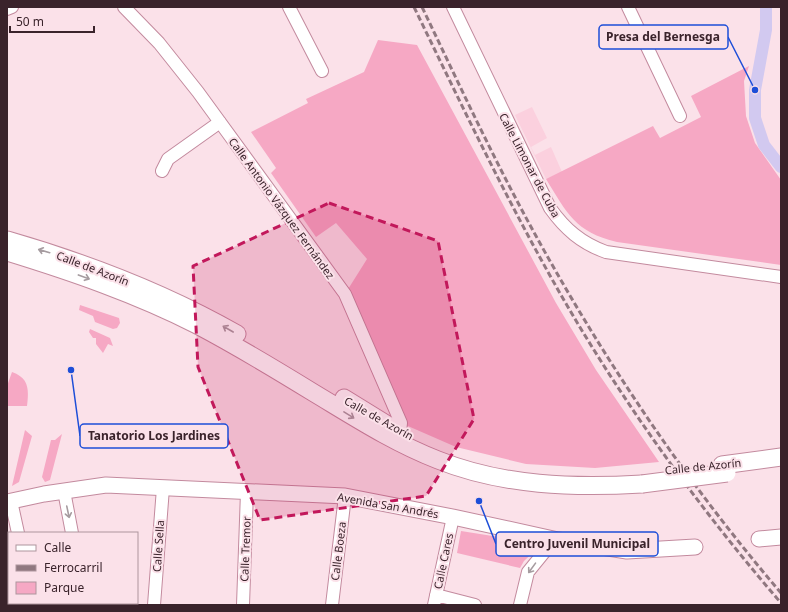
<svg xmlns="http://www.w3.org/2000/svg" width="788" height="612" font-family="'Noto Sans',sans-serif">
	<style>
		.built { fill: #fbd0de }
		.green { fill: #f6a8c4 }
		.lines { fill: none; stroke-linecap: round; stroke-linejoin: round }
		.canal { stroke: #d2c9f0; stroke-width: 12 }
		.minor-casing { stroke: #c38a9e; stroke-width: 14 }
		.tertiary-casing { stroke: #c38a9e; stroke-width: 17 }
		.secondary-casing { stroke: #c38a9e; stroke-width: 19 }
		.minor { stroke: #fff; stroke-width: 12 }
		.tertiary { stroke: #fff; stroke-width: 15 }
		.secondary { stroke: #fff; stroke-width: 17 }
		.rail { stroke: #907880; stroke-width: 3; stroke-dasharray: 6 3; stroke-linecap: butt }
		.secondary-bridge-casing { stroke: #c38a9e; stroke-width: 19; stroke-linecap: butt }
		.secondary-bridge { stroke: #fff; stroke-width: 17 }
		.oneway { stroke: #a69ca0 }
		.marked { fill: #c2185b; fill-opacity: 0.2; stroke: #c2185b; stroke-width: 3; stroke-dasharray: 8 5; stroke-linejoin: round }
		.labels { text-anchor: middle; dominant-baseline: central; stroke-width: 4; stroke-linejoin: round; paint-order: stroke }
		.street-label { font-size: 11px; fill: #3a232b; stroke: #fbe1e9 }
		.leader { fill: none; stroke: #1d4ed8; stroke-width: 1.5 }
		.callout-dot { fill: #1d4ed8; stroke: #fbe1e9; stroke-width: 1.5 }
		.callout { fill: #fbe1e9; stroke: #1d4ed8; stroke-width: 1.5 }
		.callout-label { font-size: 12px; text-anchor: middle; font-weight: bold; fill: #3a232b }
	</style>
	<rect width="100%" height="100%" fill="#fbe1e9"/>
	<path class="built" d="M532,107L547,138L531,147L535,155L551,147L562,172L546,179L515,115Z"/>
	<path class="green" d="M378,40L417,45L556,303L596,370L659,462L595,468L526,464L456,447L401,423L345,294L367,259L336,223L316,237L271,173L276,168L251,132L308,103L306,99L364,72Z
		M749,66L744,81L746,116L755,143L781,180V265L617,242C575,232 567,213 546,179L653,126L660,138L701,117L691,96Z
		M80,305L119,318L120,323L117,328L113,329L95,322L93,316L79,310Z
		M90,329L110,338L113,346L108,344L103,353L96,344V338H93L89,332Z
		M12,372C29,378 29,389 27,406H7V386Z
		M25,430L32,436L19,482L12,486Z
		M62,434L50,480L45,482L42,477L51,440H55Z
		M461,531L542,544L524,561L520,568L457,553Z"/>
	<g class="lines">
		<path class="canal" d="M766,7V30L755,90V118L764,145L781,167"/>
		<defs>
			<path id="minor" d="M124,7L159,43L198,92L345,294L401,423L400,432
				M289,7L322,71
				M453,7L550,208C565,229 581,243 606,252L781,277
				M628,7L680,116
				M7,9L12,7
				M162,171L168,159L220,122
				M64,491L72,533
				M11,501L18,533
				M436,595L475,605
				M32,603V605
				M87,603V605
				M107,605H126
				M154,605L163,488
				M243,605L247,492
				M332,605L345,496
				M434,605L453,517
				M520,605L528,572L550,545L558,540"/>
			<path id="tertiary" d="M7,502L44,494L106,485L345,496L453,517L558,540L627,551L695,547
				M759,539L781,537"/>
			<path id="secondary" d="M7,240C87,263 165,293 237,334
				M7,252C72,272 136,294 197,325C237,346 275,369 314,393C354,417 394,443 438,460C503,486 574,488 642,484
				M344,398L391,427
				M722,465L781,457"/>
		</defs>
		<use href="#minor" class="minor-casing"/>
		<use href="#tertiary" class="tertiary-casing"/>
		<use href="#secondary" class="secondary-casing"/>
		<use href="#minor" class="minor"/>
		<use href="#tertiary" class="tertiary"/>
		<use href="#secondary" class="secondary"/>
		<path class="rail" d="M414,7C466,114 517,222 578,324C637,422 706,516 781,603
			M422,7C459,84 495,162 536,236C606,363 687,483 781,593"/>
		<defs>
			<path id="secondary-bridge" d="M642,484L727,473"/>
		</defs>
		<use href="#secondary-bridge" class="secondary-bridge-casing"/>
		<use href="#secondary-bridge" class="secondary-bridge"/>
	</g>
	<defs><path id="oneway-shaft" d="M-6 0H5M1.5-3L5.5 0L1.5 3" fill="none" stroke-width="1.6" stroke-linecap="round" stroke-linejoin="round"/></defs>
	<g class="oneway">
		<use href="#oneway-shaft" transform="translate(44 251) rotate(-164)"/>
		<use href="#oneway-shaft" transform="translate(84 277) rotate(20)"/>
		<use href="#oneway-shaft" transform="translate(228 329) rotate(-150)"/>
		<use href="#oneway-shaft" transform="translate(349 415) rotate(32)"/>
		<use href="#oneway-shaft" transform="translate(68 512) rotate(78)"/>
		<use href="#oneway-shaft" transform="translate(532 568) rotate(126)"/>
	</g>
	<path class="marked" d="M329,203L438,241L474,419L426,496L260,520L198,367L193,266Z"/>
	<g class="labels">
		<g class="street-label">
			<text transform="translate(530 165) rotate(62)">Calle Limonar de Cuba</text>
			<text transform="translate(282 208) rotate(54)">Calle Antonio Vázquez Fernández</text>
			<text transform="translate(93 268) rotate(21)">Calle de Azorín</text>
			<text transform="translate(379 418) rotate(29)">Calle de Azorín</text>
			<text transform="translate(703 466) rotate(-6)">Calle de Azorín</text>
			<text transform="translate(388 505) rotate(10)">Avenida San Andrés</text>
			<text transform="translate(158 546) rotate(-86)">Calle Sella</text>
			<text transform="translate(245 549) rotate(-88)">Calle Tremor</text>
			<text transform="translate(338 551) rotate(-83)">Calle Boeza</text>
			<text transform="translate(443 561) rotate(-78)">Calle Cares</text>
		</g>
	</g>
	<path class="leader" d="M755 90L728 37M71 370L80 436M479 501L496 544"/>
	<g class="callout-dot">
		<circle cx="755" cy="90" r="4"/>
		<circle cx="71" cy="370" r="4"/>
		<circle cx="479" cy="501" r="4"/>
	</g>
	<g class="callout">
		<rect x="599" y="25" width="129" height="24" rx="4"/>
		<rect x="80" y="424" width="148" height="24" rx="4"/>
		<rect x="496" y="532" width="162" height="24" rx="4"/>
	</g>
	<g class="callout-label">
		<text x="663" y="41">Presa del Bernesga</text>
		<text x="154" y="440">Tanatorio Los Jardines</text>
		<text x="577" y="548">Centro Juvenil Municipal</text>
	</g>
	<rect width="788" height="612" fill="none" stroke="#3a232b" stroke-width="16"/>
	<rect x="8" y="532" width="130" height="72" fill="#fbe1e9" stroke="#ae959d"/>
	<rect x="16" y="545" width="20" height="6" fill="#ffffff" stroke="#ae959d"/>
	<text x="44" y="552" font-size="12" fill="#3a232b">Calle</text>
	<rect x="16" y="565" width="20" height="6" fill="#907880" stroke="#ae959d"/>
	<text x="44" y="572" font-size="12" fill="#3a232b">Ferrocarril</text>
	<rect x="16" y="582" width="20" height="12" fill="#f6a8c4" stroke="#ae959d"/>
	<text x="44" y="592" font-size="12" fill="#3a232b">Parque</text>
	<path d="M10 26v6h84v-6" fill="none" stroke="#3a232b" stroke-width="2"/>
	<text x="16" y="26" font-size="12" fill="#3a232b" stroke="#fbe1e9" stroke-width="3" paint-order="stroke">50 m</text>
</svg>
